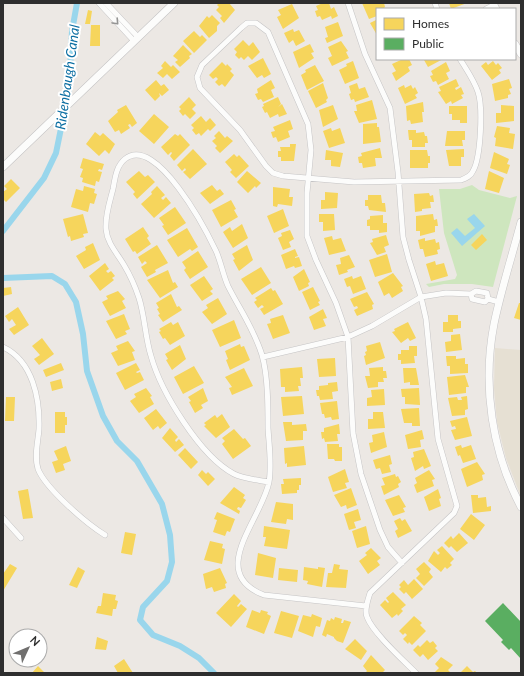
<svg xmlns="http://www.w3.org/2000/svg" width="524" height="676" font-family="Lato,sans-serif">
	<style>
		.education { fill: #e6e0d3 }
		.green { fill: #cee6be }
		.water { fill: #99d6ec }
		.homes { fill: #f6d55c }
		.public { fill: #5aae61 }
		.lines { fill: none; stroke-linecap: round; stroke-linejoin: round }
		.canal { stroke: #99d6ec; stroke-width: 6 }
		.street-casing { stroke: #c5c4c5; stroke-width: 6 }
		.secondary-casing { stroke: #c5c4c5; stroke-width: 8 }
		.street { stroke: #fcfcfb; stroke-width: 5 }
		.secondary { stroke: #fcfcfb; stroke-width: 7 }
		.oneway { stroke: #959594 }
		.labels { text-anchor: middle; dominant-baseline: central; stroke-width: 4; stroke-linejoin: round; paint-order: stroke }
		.water-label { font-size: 14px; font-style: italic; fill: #0d6fa3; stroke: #fff }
	</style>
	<rect width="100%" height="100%" fill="#ece8e4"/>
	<path class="education" d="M495,348L521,350V497L506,458L497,422L494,388Z"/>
	<path class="green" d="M472,185L479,190L510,198L517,196L493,287L472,284H444L429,287L426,284L455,279L457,275L444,233L439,189H460Z"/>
	<path class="water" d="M474,214L485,226L462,246L451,233L457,228L465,236L475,228L467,219Z"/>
	<path class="homes" d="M219,3H229L235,10L224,23L220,18L222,16L216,10L219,7L217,5Z
		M323,3H329L331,9L334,7L338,16L332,19L331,16L322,20L320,16L317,17L315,11L318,10L316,6Z
		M362,3H384L385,7L383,9H377V16L369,19Z
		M449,3H467L451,9Z
		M292,4L299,18L283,29L277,17L281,15L278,10Z
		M88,10L92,11L90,24H85Z
		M212,15L220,23L217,26V31L209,38L199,26L207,16L209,18Z
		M376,20L377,22V35L370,23Z
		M338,22L343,36L327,43L325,38L328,37L325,27Z
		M91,25H100V46H90Z
		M293,29L294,32L299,30L305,41L296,46L293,40L289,43L284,33Z
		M194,31L200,37L202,35L207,40L194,53L183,41Z
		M243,40L249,46L253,42L260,52L252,60L248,56L244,60L241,57L239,59L235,55L237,52L234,49Z
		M341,41L348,51L346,52L349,58L332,66L328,58L332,56L328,47Z
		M310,44L314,52L311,53L314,58L299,68L293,52Z
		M183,45L192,54L189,56L190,58L180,67L175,62L178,60L173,56Z
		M263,58L271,74L264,78L262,75L257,78L248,66Z
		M403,59H409L412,65L408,67L410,71L396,81L392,73L396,71L392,64Z
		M426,59H443L428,67L424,60Z
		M165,61L171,67L173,65L180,72L172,79L167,74L163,78L157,73L163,68L161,66Z
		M353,61L359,78L345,84L339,70L347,66L346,64Z
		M493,61L496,65L498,63L502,68L499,70L501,73L492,80L481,66L486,62L488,65Z
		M222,62L226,66L227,64L232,69L230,71L234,75L225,87L222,84L219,86L215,82L218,79L216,77L213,79L209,75Z
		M446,62L450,71L446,73L449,79L438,85L436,81L433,82L430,76L433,75L431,71Z
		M315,65L324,81L307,90L301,75L306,72L305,70Z
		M456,79L459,86L455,88L456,90L461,87L464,94L461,95L463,98L452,104L451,101L446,104L438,92L441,91L439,87Z
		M509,79L512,88L509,89L511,94L508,95V98L495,101L492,84Z
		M156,80L161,86L164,84L169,90L162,96L159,93L160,96L155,101L145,90Z
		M271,80L275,88L271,90L274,97L263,102L261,99L258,100L255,94L258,93L257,89Z
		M323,83L328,98L326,100L327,102L316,108L308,91Z
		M357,83L359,89L365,87L369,97L355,102L354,99L351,100L349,94L351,93L349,86Z
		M404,85L405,88L411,85L413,89L415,87L418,93L415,95L417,98L405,104L398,88Z
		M189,97L196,105L192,109L196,113L190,119L185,114L183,116L179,111L181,109L179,107Z
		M278,97L281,104L278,107L282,104L287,114L279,117L278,114L270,118L267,112L265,113L262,107L264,106L263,104Z
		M372,100L377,119L359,123L354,111H357L356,105Z
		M423,102L424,112H422L423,122L411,124L410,120L407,121L406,106Z
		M126,105L137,123L132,127L130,124L128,125L130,128L121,134L119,130L115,132L108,121L118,112L117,110Z
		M333,105L338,119L323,127L319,110Z
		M501,105L514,106V121L496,123V113H501Z
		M449,106H467V123H460V120H452V114H449Z
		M154,114L169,127L154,144L139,131Z
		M201,116L206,122L210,118L216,125L210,131L208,129L201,136L199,133L196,135L192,130L194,128L191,125Z
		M290,120L293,129L288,131L290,137L278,142L276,137L273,138L271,132L275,131L273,127Z
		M377,123V127H379L381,142L363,144V124Z
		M497,126L510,128L509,133L515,134L513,149L495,146L496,138L494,137Z
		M331,128L332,131L340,128L345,143L329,148L323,131Z
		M408,130H416V133L424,132L425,136H427L428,143H425V147H412V140H409Z
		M219,131L225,138L227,136L233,141L220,153L215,148L217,146L212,141L216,138L214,136Z
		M447,131H465V140H462L463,146H445Z
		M95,132L100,136L103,133L115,144L109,154L105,150L99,156L86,144Z
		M175,134L178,136L180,134L190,145L174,161L170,156L172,153L171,152L168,155L161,147Z
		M290,144H296L294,161H281V157H278V151H281L280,147H290Z
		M380,148L382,158H375L376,166L363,168L362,163H359L358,157L362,156L361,153Z
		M193,149L207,164L190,179L183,172L186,170L185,168L182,171L177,165Z
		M464,149V157H461V166H449L446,150Z
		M326,150L343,153L340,167L331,166V160H325Z
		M410,150H427L428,156H430V163H428V168H410Z
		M494,152L509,159L507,164L510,165L507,174L490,168Z
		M234,154L237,157L239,155L249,166L236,178L230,172L232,170L225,162Z
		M83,158L104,164L102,170L99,169L98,171L102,172L99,182L96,181L95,186L82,182L83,178L80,177L83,169L80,168Z
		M139,171L145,177L148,175L155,182L137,199L133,194L135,192L126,182Z
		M247,171L261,183L256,188L255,186L248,193L237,182Z
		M489,171L504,178L499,193L485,189Z
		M11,179L20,188L6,202L3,199V192L7,189L4,186Z
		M212,185L217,191L220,189L224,194L210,204L200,193Z
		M84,186L95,189L94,193L97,194L94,204L90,203L88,212L71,207L76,189L83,191Z
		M157,186L165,195L161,198L163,200L166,197L171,203L154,218L141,204L152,194L151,192Z
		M273,187L290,189L289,197H293L292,206L278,204L277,207L273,206Z
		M325,192L338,193L337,208L321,209V200H325Z
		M429,193L430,196L433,195L434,202H430L431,208L422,209V211L415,212L414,194Z
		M368,195H381L382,203H385L386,212L369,210L368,206H365V200H368Z
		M231,200L236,209L234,210L238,217L221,227L212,210Z
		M175,207L186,223L168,235L162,226L164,225L159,218Z
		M283,209L289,226L274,233L267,216Z
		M83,214L88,233L83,234L84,237L71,241L70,236L68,237L63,219Z
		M319,214H334L335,230L323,231V222H319Z
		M433,214L434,220L437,219L438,226H435V232L420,236V231H416V216Z
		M383,215V223H387V232L379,233V230H370V226H367V220L370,219V216Z
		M242,224L248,238L233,248L223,232L230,227L232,231Z
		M143,227L149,236L147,238L151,244L137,254L135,251L133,252L125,239Z
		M187,228L198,247L192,251L190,249L178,257L167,240Z
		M290,230L294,239L289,242L291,247L283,250L278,238L282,236L281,233Z
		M482,234L487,240L476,250L471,245Z
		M386,235L389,245L384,247L386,252L377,255L370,243L373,242L372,239Z
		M332,236L333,240L341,238L346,251L329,255L324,238Z
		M425,238V241L435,239L436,243L439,242L440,249L437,250L438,254L425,257L423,249H420L418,240Z
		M93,243L100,260L84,269L76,256L86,250L85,247Z
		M157,245L168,263L155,270L156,272L147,277L141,267L147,263L145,261L142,264L138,257Z
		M247,245L253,260L239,271L233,260L235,259L232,254Z
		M295,249L298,256L295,257V258L299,257L302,266L295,268L294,266L286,269L281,255Z
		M198,251L208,267L190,279L184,270L186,268L182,262Z
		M387,254L392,272L375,277L369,260Z
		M349,255L355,267L347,270L348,272L339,275L336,265L341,264L340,258Z
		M435,261L436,265L444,263L448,276L431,281L426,264Z
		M105,263L109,269L106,271L108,273L111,271L115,276L112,278L114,280L100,291L89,276Z
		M261,267L271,283L252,295L241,279Z
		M304,269L310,282L308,283L309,286L299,291L293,277Z
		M168,270L173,283L175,282L178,287L160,298L147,280Z
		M393,273L403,286L401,287L403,291L392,298L389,293L384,296L378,282Z
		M204,276L213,289L210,291L213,294L202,301L190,285Z
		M352,276L353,279L361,276L366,289L353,294L350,286L347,287L344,279Z
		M11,287L12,294L3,296V288Z
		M313,287L320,301L318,302L320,305L310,310L302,292Z
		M271,288L273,291L275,290L283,304L264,315L260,309L264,307L262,305L258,308L254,302L257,300L255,298Z
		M118,291L125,299L122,301L126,308L110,316L102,302L108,299L106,296Z
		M367,292L374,304L372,305L373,309L357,316L354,310L358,308L357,306L354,307L350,299Z
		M171,294L177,307L179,306L182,310L163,322L158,315L160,314L157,309L159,308L156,303Z
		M218,298L227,314L212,324L202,312L208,308L206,305Z
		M519,303H521V320L514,318Z
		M18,307L29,325L14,335L9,329L16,325L12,319L9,322L5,316Z
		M323,309L327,318L323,319L326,326L314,330L309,317Z
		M124,314L130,329L125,331L127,334L116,339L106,321Z
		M283,315L290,333L273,339L267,324L271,323L270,319Z
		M448,315H458V321H461V328L453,329V332H443V322H448Z
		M234,320L241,338L220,347L212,330Z
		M171,322L173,325L178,322L185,336L170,345L165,338L163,339L159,332L161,331L159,329Z
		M408,322L416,338L410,341L408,338L401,343L392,332L395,331L394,329Z
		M460,334L462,350L446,352L445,342L451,341V335Z
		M42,338L54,354L39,365L34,359L40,355L32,346Z
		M128,341L135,351L132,352L135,360L118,366L111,353L118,350L116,346Z
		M380,342L385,358L366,365L364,356L366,355L365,352L367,351L366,346Z
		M240,344L241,347L244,346L250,360L230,370L226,360L228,359L225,351Z
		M180,345L186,359L172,370L166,360L168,359L165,354Z
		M409,346H417V356H414L415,363L401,364V360H398V354H401V350H409Z
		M446,356H456V359L465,358V364H468V373L450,374V366H447Z
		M335,358L336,376L319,377L317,359Z
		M61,363L64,370L46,377L43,370Z
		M136,363L140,370L136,372L137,373L140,372L144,380L125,390L116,373Z
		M194,366L204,383L183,394L174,377Z
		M302,367L303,378H300L301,386H298L299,391L285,392V387H281L280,369Z
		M383,367V371H386L387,378H383L384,382H378V387L368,388L365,376H370L369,368Z
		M244,368L253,386L232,395L229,388L232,387L225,377Z
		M403,368H416L419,385H410V382L404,383Z
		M465,375L469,387H466V393L449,395L447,377Z
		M61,379L63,388L52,391L50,382Z
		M337,382L338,391L332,392L333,399L320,400L319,396H317L316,390H319V386L328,385V383Z
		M146,388L152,396L150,397L154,404L139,413L130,401L136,397L134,394Z
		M203,388L208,401L201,405L203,408L195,413L189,402L191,401L188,397Z
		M419,388L420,405L405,404V397H402L401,389Z
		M384,389L385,405L367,406V398L372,397L371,390Z
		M302,396L304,414L283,416L281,397Z
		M467,396L468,409L465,410V415L452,416L448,398L457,397L458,400H462L461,397Z
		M6,397H15L14,421H5Z
		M337,401L339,419L332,420L331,417L325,418L324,414H322L320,403Z
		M419,408L420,426H412V423H404L401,409Z
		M156,409L167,423L160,429L158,426L153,430L144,418Z
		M55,412H65V417H67V425H65V433H55Z
		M373,412H383L385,428L368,429V419H373Z
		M222,414L230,427L216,438L204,426L206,425L204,423L215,415L217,418Z
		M467,417L472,436L455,440L451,430L456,429L455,426L452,427L450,421Z
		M283,422H292V425L306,424L307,431H303V440L286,441Z
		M339,424L340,434H337L338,441L325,442L324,438L322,439L321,432H324V428Z
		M170,428L178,437L175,440L176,442L179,439L184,445L175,452L162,438Z
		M234,429L243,439L245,438L251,446L233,459L222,444L225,441L222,438Z
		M422,430L424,439L420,440L421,447L408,449L405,435Z
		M384,432L387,447L371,453L369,443L373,442L372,435Z
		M327,444H339V447H342V461H335L334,459H328Z
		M461,445L462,448L471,445L476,459L463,463L460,455L458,456L455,447Z
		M66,446L71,461L63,464L65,470L56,473L52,462L58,460L54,451Z
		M304,446L306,465L287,467V463L285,464L284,448Z
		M185,448L198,462L191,469L178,455Z
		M424,449L431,466L424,469L423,466L415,471L411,458L414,457L413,452Z
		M390,455L392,464L389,465L391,472L382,474L380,468L376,469L373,460Z
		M477,462L485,474L482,475L483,480L467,487L461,469Z
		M345,469L349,482L345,483L347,488L333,492L328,477Z
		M202,470L206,474L208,472L215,479L208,486L198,475Z
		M429,470L435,479L432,480L434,486L417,493L414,485L417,483L415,478Z
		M395,474L396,477L398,476L401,482L398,484L399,487L384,495L381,486L385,485L382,478Z
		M301,478V485H299V490H297V493L282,494L281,484H284L283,479Z
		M234,487L245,495L243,498L246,500L241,508L238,507L237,509L240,511L239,514L220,503Z
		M351,488L357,505L347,509L346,505L341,507L334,495Z
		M28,489L33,518L23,519L18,491Z
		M438,489L441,498L439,499L441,506L429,511L424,497Z
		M399,495L406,507L403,508L405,512L393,516L385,500Z
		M471,495H478V498L486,497L487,507L491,506V511L473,513Z
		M276,502L293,504V520L287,519L286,524L271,522Z
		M358,509L361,520L354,522L356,528L349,530L344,514Z
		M217,512L235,519L230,532L227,531L225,536L213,532L217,520L214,519Z
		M471,514L485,525L474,540L460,529Z
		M400,518L402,521L405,519L412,531L398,538L395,531L398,529L394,521Z
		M264,526L290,530L287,549L264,546L266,537H263Z
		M366,526L370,544L357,548L352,531Z
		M125,532L136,534L132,555L121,553Z
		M459,533L468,543L457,552L451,546L449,548L444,543L451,536L453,539Z
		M210,541L223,544L222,548L225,549L222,564L204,560Z
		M442,546L454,559L450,563L452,565L447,569L445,567L441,572L428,561L434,551L438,555L440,553L437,550Z
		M371,548L381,558L377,561L380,565L368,574L359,561L367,555L365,553Z
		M258,553L276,558L273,578L255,575Z
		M424,562L431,569L429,572L433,577L424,586L416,578L420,574L416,569Z
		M10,564L17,568L3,591V574Z
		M334,564L340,565L339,569L348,570L346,588L326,587L328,573H332Z
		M78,567L85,571L77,588L69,585Z
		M304,567L318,569V567L325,568L322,587L307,584L308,581L303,580Z
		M220,568L227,583L225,584L226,588L214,592L212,587L206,589L203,574Z
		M279,568L298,570L297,582L278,580Z
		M414,579L423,589L412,599L406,592L404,594L399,589L401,587L399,585L404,580L408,585Z
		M393,592L406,605L401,609L403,611L398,616L397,614L392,618L380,605L385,600L388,603L389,602L386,598Z
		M103,593L116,595L115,600L118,601L116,609H113L112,616L96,613L98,606H101Z
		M234,594L241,601L237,606L238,607L241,604L247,609L231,627L216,613Z
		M252,610L260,613L261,610L268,612L267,614L271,616L264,634L246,627Z
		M281,611L299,616L292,638L274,633Z
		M312,614L322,618L320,627L316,626L313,637L298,631L303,615L311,617Z
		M414,616L422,623L420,625L426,631L412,645L409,642L408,644L403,639L407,635L405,633L403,635L399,631Z
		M335,617L342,619L341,623H343L344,620L351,622L343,643L337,641L334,638V637L327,634L326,637L322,635L327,620L330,621L331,618L334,620Z
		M97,637L108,641L106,650L95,649Z
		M355,639L367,651L361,660L345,649Z
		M427,640L430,643L433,641L437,646L435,648L438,651L428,660L423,654L420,657L413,650L418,645L420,647Z
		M371,655L385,670L382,673H365L367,671L363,666Z
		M441,657L453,665L448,670L450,672L449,673L435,672L439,668L435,664Z
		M124,659L133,673H118L114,666Z
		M38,666L44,672L32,673Z
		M467,666L473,672L475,671L477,673H460Z"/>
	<path class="public" d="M503,603L521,622V659L511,648L509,650L501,642L503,640L485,621Z"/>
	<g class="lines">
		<path class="canal" d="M3,231L44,178L56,153L69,89L72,31L77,3
			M3,278L52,276L65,284L76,302L83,334L87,371L103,416L117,441L137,461L162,504L170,535L172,562L167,581L143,607L140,620L153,635L180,646L199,658L214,673"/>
		<defs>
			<path id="street" d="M99,3L134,41
				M106,3L138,37
				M348,3L365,54L390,108L398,172L403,237L409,260L421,297L426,319L438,439L457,506L454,513L370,593C368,600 364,610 367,617C373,633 403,660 416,673
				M435,3L437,9
				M486,9L494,5
				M476,291L487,293L488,299L485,302L472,299L471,294Z
				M488,299L499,302
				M3,347C33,361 40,399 39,429C38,442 34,456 38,469C46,489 87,524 105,535
				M263,357L348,337L372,326L421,297L446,293L471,294
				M269,482C258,480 244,479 234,474C200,456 161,392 151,356C145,337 145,317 139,298C135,286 130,275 124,265C117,253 107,243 106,229C105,215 110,201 113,189C115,179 116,166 125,159C156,134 206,230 216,251C221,262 223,275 228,286C240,310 254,329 262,355C268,376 268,406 268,428C269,445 272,465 269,482C262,519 206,573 264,595L366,606
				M3,518L21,538
				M402,563L388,547L380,530L361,474L353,433L348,337L336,303L316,260L307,236V193L311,150L308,124L268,32L256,23H247L241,28L202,65L197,77L200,88L240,130L266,166L273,173L283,176L354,182L461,180C466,178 471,176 473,171C481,157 483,107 478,92C474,80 466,69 460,59"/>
			<path id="secondary" d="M493,3L496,9
				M515,44L521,54
				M3,167L174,3
				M521,222C512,256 501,290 494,324C482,386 492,452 521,507"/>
		</defs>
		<use href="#street" class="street-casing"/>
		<use href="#secondary" class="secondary-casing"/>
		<use href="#street" class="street"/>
		<use href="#secondary" class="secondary"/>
	</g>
	<defs><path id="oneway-chevron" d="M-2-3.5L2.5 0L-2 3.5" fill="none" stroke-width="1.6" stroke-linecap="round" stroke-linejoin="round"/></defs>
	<use class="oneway" href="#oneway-chevron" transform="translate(116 22) rotate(47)"/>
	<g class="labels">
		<g class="water-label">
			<text transform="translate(67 77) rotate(-82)">Ridenbaugh Canal</text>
		</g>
	</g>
	<rect width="524" height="676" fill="none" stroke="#2e2e2e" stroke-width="8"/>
	<rect x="376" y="8" width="140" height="52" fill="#ffffff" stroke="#ababab"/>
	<rect x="384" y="18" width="20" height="12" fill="#f6d55c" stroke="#ababab"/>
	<text x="412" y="28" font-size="12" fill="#2e2e2e">Homes</text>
	<rect x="384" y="38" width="20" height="12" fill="#5aae61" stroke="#ababab"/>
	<text x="412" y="48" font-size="12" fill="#2e2e2e">Public</text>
	<g transform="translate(28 648) rotate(46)"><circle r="19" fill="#ffffff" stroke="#ababab"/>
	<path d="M0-3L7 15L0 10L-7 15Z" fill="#706f6e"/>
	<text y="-6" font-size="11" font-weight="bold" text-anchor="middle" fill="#2e2e2e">N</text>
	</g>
</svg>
